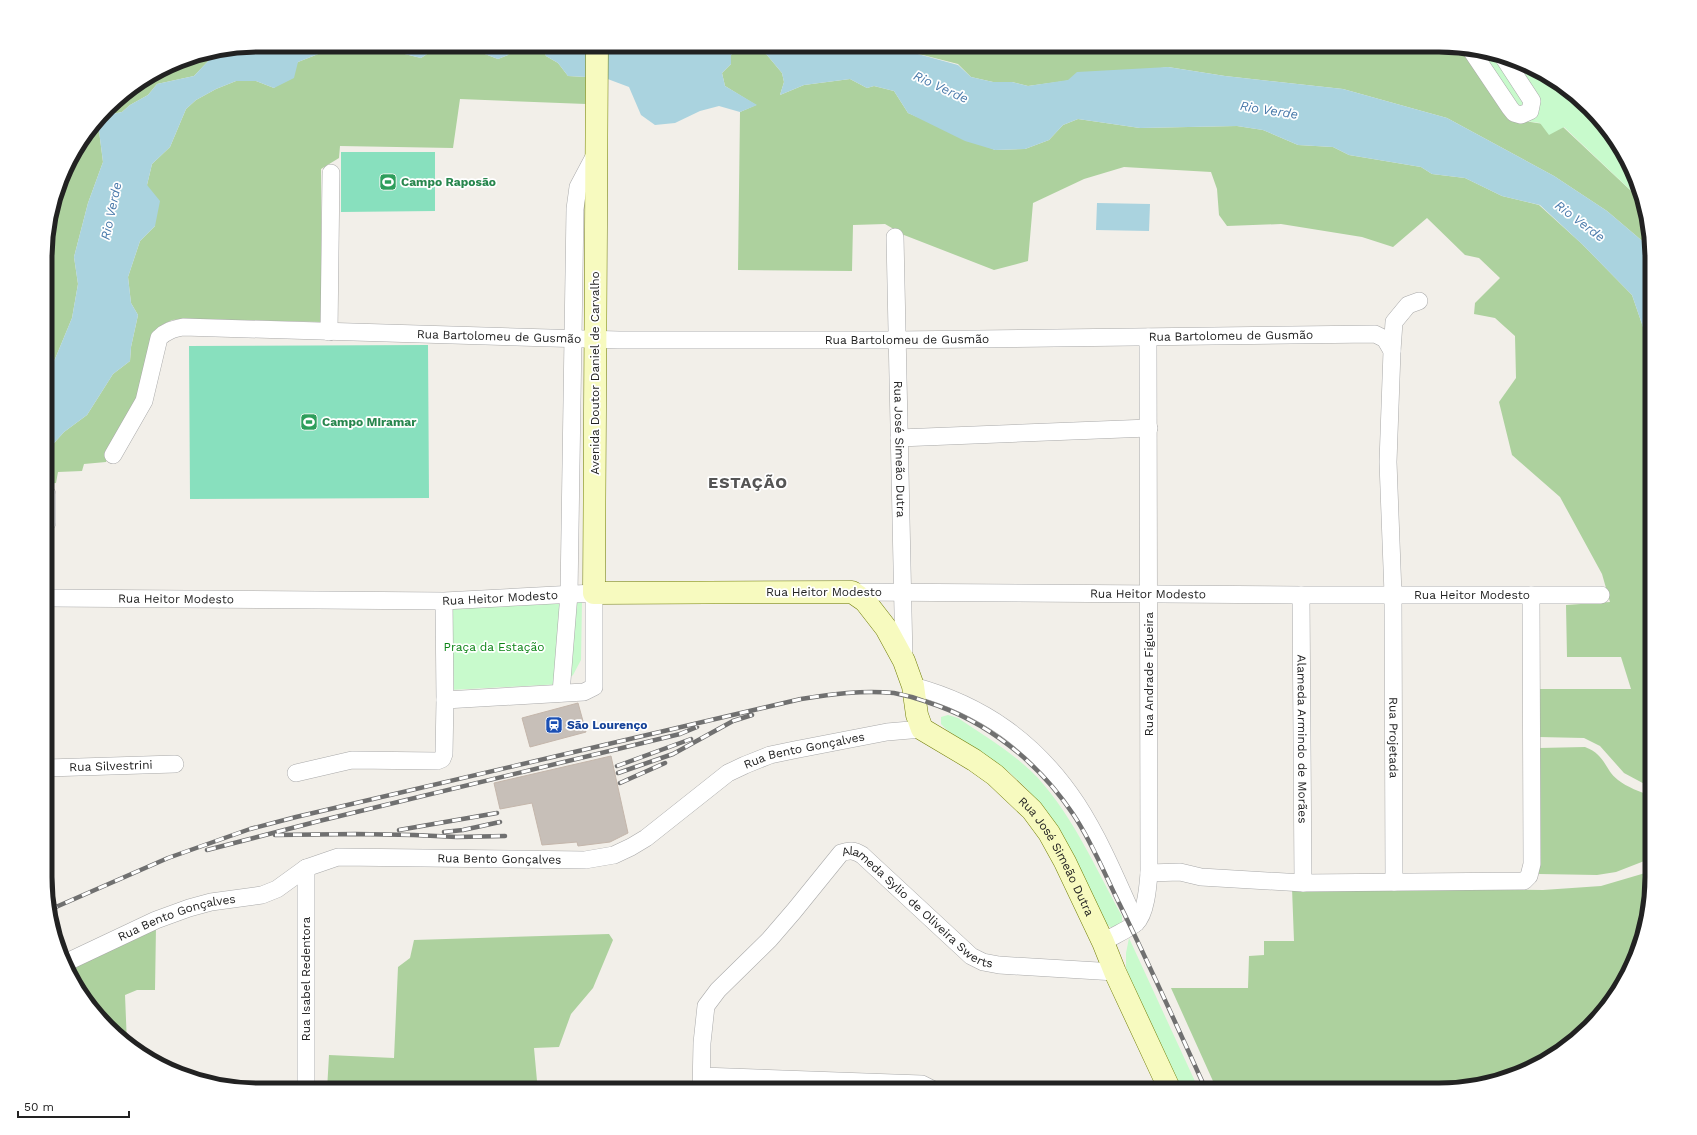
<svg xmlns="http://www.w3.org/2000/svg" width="1697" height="1135" font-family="'Work Sans',sans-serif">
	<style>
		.forest { fill: #add19e }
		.park { fill: #c8facc }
		.pitch { fill: #88e0be }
		.water { fill: #aad3df }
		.building { fill: #c7bfb8; stroke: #c4b6ab }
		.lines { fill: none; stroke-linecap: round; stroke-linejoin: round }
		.street-casing { stroke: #a9a9a9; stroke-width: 18 }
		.secondary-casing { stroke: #707d05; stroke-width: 23 }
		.street { stroke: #fff; stroke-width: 17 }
		.secondary { stroke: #f7fabf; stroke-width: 22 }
		.rail-casing { stroke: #707070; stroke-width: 4.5 }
		.rail { stroke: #fff; stroke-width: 3; stroke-dasharray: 9; stroke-linecap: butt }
		.labels { text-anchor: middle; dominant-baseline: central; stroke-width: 3.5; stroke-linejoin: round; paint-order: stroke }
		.leisure-label { font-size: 12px; font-weight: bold; fill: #27864d; stroke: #fff; text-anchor: start }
		.street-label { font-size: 12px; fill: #222; stroke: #fff }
		.park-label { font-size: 12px; fill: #0c8416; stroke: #fff }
		.transit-label { font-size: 12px; font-weight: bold; fill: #164399; stroke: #fff; text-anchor: start }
		.water-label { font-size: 13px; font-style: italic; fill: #4a7aab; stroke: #fff }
		.district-label { font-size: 16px; font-weight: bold; letter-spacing: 1px; fill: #555; stroke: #fff }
		.rim { fill: none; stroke: #222; stroke-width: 5 }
	</style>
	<rect width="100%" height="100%" fill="#f2efe9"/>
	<path class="forest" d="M341,45H368L421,58L441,45H461L498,59L508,55L513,45H541L546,56L558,63L568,76L586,77V104L460,99L453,148L340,146L339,158L321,169L322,322L184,319L172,320L162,325L139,399L106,462L84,464L82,471L58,472L56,483L47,484V451L64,432L87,415L113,374L130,361L131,347L138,315L131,303L128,277L140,241L155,226L147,185L152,164L170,147L186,109L196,100L216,89L236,81H256L274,88L298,62Z
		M742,45L757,48L767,55L782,73L784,82L780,95L804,85L850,79L867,88L874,86L894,91L908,113L995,150L1025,149L1049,140L1063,125L1078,119L1140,128L1237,126L1263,130L1298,145L1333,147L1349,155L1421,167L1432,174L1465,178L1502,196L1539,205L1582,244L1632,295L1643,327L1652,336V788L1624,773L1600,746L1584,738L1539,737V689H1631L1621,657H1567L1566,605L1610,602L1602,574L1560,497L1512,455L1499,402L1516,378L1515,336L1495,318L1474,314L1475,303L1500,278L1479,258L1465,255L1427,218L1393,247L1362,237L1281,224L1227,226L1219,215L1217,189L1211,172L1124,167L1084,179L1033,203L1028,261L994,270L904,235L885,224L853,225L852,271L738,270L740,112L756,105L725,86L722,73L731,64V55Z
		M898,45H1439L1462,49L1499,105L1512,119L1563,127L1645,204L1652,251L1647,245L1607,211L1554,176L1447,118L1343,89L1225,76L1168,67L1028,86L1012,82H993L971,77L958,64L907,51Z
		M222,52L212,57L194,76L157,84L148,95L130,105L122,112L107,115L100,121L117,98L177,61Z
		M98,123L103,162L88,203L74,257L78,284L72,318L55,359L47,372V231L67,164Z
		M1585,747C1606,755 1604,769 1618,780C1627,787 1640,792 1652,796V858L1616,872L1597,875L1539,874V748Z
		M1652,871V891L1641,945L1616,995L1580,1037L1545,1062L1494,1083L1453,1090H1217L1171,988H1248L1249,956L1264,955V941H1294L1292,888L1543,890L1601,886Z
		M156,926L155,990H137L125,995L127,1044C103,1024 79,998 69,969Z
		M609,934L613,940L593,988L571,1014L559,1047L534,1048L537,1081L485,1090H327L329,1055L394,1058L398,967L410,958L414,940Z"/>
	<path class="park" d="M1462,49L1507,56L1557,81L1599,117L1624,152L1645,204L1564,127L1549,135L1540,123L1512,119L1499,105Z
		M582,602L581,660L573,675L562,684L450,690L449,609Z
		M948,715L958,718C985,736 1015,754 1038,778C1074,818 1096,869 1122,916V922L1119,927L1112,928L1106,924L1042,807L1027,789L1008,771L947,730L941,724V717Z
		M1129,938L1199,1090H1177L1140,1006L1126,968V953Z"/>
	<path class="pitch" d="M341,152H435V211L341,212Z
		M428,345L429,498L190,499L189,346Z"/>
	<path class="water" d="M258,45H341L298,62L294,78L274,88L256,81H236L216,89L196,100L186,109L170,147L152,164L147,185L160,201L155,226L140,241L128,277L131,303L138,315L131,347L130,361L113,374L87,415L64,432L47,451V372L55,359L72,318L78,284L74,257L88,203L103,162L98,123L107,115L122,112L130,105L148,95L157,84L194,76L212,57L222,52Z
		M368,45H441L421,58Z
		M461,45H513L508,55L498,59Z
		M541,45H898L907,51L958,65L971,77L993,82H1012L1028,86L1068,80L1077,72L1168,67L1225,76L1343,89L1447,118L1554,176L1607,211L1647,245L1652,251V336L1643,327L1632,295L1583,245L1540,205L1502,196L1465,178L1432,174L1421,167L1349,155L1333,147L1298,145L1263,130L1237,126L1140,128L1078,119L1063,125L1049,140L1025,149L995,150L965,141L908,113L894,91L874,86L867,88L850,79L804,85L780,95L784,82L782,73L767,55L757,48L742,45L731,55V64L722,73L725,86L757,105L740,112L719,106L700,111L675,123L655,125L641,115L629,87L605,78L568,76L558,63L546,56Z
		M1097,203L1150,204L1149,231L1096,230Z"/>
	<path class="building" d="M578,703L586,732L530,747L522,718Z
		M611,756L628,833L610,842L578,846L577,842L542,845L532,803L500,809L494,783Z"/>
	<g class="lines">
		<defs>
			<g id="street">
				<path d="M1471,50L1510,108L1514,113L1521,115L1530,111L1532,101L1502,55"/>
				<path id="s1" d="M895,237L904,659"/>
				<path d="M329,332L331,173"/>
				<path d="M1392,351L1394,322L1408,305L1419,301"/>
				<path d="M899,438L1149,428"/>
				<path id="s2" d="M113,455L144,401L159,338C166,331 173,329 183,327L619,340H897L1375,334L1385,339L1392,351L1388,462L1393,594L1394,882"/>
				<path d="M47,523V494"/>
				<path id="s3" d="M852,592L1301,595H1601"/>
				<path id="s4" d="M1301,595L1303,883"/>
				<path id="s5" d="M47,598L444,601L594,593V687L584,692L445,700L444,601"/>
				<path d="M913,686C983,705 1036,742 1077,804C1101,841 1118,883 1136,923"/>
				<path d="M561,693L569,594L575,209L578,187L596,153"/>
				<path id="s6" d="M47,768L175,764"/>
				<path d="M296,773L352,760L437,761L442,759L444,754L445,700"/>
				<path d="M1149,873L1180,872L1201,877L1303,883L1524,881L1529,876L1532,864L1531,595"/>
				<path d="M1103,942C1111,937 1131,928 1136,923C1146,914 1148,886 1149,873L1148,337"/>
				<path id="s7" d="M67,962L156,920L189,908L211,902L262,895L277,889L306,868L338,857L585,860L614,855L631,847L646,838L728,773L745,765L770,755L794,750L887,732L922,729"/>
				<path d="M702,1076L922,1084L934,1090"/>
				<path d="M306,1090V868"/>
				<path id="s8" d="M701,1090L702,1043L706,1006L718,990L769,940L794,911L841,853C849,850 854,850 862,855L971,956L983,962L999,965L1115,972"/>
			</g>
			<g id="secondary">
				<path id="s9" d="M597,45L594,593L852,592L865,601L886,628L904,661L913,686L917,715L922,729L974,760L995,775L1032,810L1049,833L1065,862L1103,942L1115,972L1170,1090"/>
			</g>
		</defs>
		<use href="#street" class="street-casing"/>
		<use href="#secondary" class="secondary-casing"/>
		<use href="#street" class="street"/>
		<use href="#secondary" class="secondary"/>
		<defs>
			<path id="rail" d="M617,766L691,739
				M618,773L673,754L733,721L752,715
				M620,783L665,763
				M399,830L497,813
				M444,832L463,830L500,822
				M275,835L356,834L414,835L457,837L505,836
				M207,850L319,821L680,734L697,727
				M49,910L168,858L250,829L296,817L801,699C832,694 862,690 894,693C905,695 916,698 927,702C987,721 1038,762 1073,814C1092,842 1105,875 1120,905C1150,966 1178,1028 1206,1090"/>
		</defs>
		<use href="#rail" class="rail-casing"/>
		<use href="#rail" class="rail"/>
	</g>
	<defs>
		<symbol id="stadium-square" viewBox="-11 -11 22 22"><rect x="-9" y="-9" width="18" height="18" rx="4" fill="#2e9e5b" stroke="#fff"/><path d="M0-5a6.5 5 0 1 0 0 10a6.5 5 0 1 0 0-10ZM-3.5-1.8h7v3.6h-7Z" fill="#fff"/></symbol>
		<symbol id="station-square" viewBox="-11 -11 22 22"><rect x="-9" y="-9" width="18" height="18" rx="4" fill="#1a4fb4" stroke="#fff"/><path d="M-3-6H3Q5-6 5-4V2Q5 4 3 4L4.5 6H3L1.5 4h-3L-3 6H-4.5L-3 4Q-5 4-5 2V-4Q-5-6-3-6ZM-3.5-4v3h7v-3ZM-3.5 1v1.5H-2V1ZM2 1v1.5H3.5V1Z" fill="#fff"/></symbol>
	</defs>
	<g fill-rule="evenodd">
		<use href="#stadium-square" x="378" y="172" width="20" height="20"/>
		<use href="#stadium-square" x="299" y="412" width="20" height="20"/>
		<use href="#station-square" x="544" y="715" width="20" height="20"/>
	</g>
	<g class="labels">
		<g class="leisure-label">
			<text x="401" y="182">Campo Raposão</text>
			<text x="322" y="422">Campo Miramar</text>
		</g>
		<g class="street-label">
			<text stroke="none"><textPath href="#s2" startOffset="1202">Rua Bartolomeu de Gusmão</textPath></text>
			<text stroke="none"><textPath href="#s2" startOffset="470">Rua Bartolomeu de Gusmão</textPath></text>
			<text stroke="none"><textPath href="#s2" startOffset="878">Rua Bartolomeu de Gusmão</textPath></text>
			<text transform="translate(595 373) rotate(-90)">Avenida Doutor Daniel de Carvalho</text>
			<text stroke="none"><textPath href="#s1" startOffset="212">Rua José Simeão Dutra</textPath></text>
			<text x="824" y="592">Rua Heitor Modesto</text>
			<text stroke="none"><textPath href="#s3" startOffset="296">Rua Heitor Modesto</textPath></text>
			<text stroke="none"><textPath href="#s3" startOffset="620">Rua Heitor Modesto</textPath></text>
			<text stroke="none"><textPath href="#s5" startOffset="453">Rua Heitor Modesto</textPath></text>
			<text stroke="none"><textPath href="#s5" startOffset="129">Rua Heitor Modesto</textPath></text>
			<text transform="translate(1149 674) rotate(-90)">Rua Andrade Figueira</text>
			<text stroke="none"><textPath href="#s2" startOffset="1758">Rua Projetada</textPath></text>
			<text stroke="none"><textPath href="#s4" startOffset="144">Alameda Armindo de Morães</textPath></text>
			<text stroke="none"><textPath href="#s7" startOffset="791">Rua Bento Gonçalves</textPath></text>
			<text stroke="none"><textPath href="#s6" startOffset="64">Rua Silvestrini</textPath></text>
			<text stroke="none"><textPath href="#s9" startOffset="1154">Rua José Simeão Dutra</textPath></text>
			<text stroke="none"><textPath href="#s7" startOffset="455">Rua Bento Gonçalves</textPath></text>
			<text stroke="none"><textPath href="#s8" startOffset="386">Alameda Sylio de Oliveira Swerts</textPath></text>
			<text stroke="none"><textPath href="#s7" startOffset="119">Rua Bento Gonçalves</textPath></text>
			<text transform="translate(306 979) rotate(-90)">Rua Isabel Redentora</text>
		</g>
		<g class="park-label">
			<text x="494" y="647">Praça da Estação</text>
		</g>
		<g class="transit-label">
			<text x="567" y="725">São Lourenço</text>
		</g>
		<g class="water-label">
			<text transform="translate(941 87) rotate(25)">Rio Verde</text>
			<text transform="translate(1269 110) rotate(9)">Rio Verde</text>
			<text transform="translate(111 211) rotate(-78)">Rio Verde</text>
			<text transform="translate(1580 221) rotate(37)">Rio Verde</text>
		</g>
		<g class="district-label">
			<text x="748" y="482">ESTAÇÃO</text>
		</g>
	</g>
	<path d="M0 0H1697V1135H0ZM258 52H1439A206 206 0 0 1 1645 258V877A206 206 0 0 1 1439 1083H258A206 206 0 0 1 52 877V258A206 206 0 0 1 258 52Z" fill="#fff" fill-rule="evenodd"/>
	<path class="rim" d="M258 52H1439A206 206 0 0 1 1645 258V877A206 206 0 0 1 1439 1083H258A206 206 0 0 1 52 877V258A206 206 0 0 1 258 52Z"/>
	<path d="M18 1111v6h111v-6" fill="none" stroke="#222222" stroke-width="2"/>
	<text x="24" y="1111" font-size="12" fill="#222222" stroke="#ffffff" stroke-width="3" paint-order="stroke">50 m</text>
</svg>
